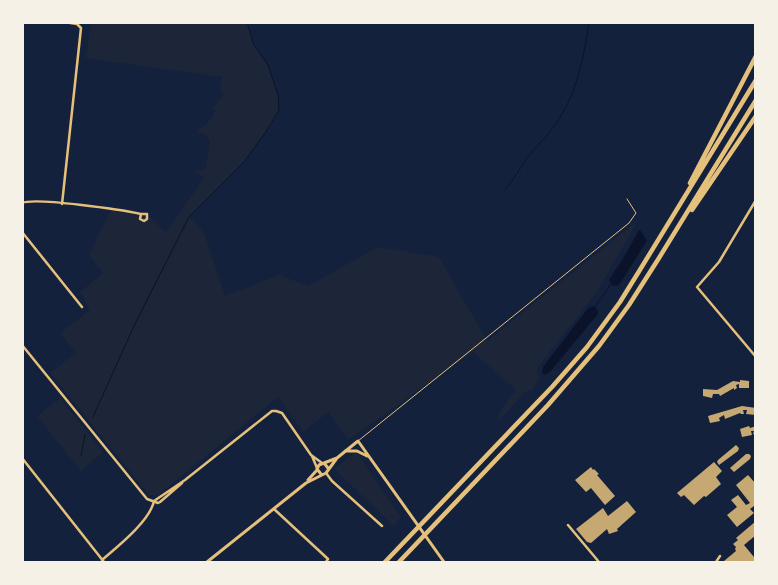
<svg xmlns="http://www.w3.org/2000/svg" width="778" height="585" font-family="Cabin,sans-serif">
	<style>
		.green { fill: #1d2539 }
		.water { fill: #0b132b }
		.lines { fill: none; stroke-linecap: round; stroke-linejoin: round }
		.stream { stroke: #0b132b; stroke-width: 1 }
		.building { fill: #c6a872 }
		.service { stroke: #e5c07b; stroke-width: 1 }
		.minor { stroke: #e5c07b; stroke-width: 2.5 }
		.secondary { stroke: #e5c07b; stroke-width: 3 }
		.motorway { stroke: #e5c07b; stroke-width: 4.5 }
	</style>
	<rect width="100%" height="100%" fill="#14213d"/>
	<path class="green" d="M91,23H245L249,27L254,45L268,65L278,95L279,110L266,132L243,163L189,217L204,233L225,296L279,275L308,286L378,247L439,257L487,341L636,222L635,226L596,293L537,368L539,379L533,390L524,393L500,420L499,413L516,390L473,352L477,349L348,440L328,412L303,432L278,397L161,493L157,496L149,495L50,373L76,353L60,333L90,310L80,292L103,273L89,255L111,210L150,217L166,232L204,178L195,172V170L201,171L206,168L210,141L209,138L205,134L199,133L197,130C205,127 213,118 215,111L213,108L224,94L220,91L222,77L86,58Z
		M60,398L103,452L81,471L37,416Z
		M356,452H358L363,462L401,517L394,526L334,469Z"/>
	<path class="water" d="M639,230L641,231L647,241L619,285L613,286L609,280L625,255Z
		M594,306L597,309L598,314L550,372L545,375L542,373L543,367L588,308Z"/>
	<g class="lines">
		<path class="stream" d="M505,190C513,180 520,169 527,158C536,147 546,137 555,125C576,96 584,58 589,22
			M595,307L611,284
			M93,417L134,326L189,217L243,163L266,132L279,110L278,95L268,65L254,45L248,26
			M81,456L85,434"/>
	</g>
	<path class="building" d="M740,380L749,381V388H739V384L736,385L737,388L734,390V388L720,396L719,394H713L712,398L703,396V389L717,390L733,381L740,382Z
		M742,406L756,408V415L746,414L747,410H743L744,414H741L740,413L725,419L724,415L719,418L720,421L710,423L708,416Z
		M749,426L750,428L756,426V435L753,434L754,431H751L752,435L742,437L740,429Z
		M736,445L739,448L738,451L719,465L717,462L718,460Z
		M746,454H749L751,456L750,459L734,472L730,468Z
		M714,462L722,471L716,477L721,484L706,497L704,496L694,505L684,495L681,497L677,493Z
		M591,467L593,470L594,469L599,474L597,475L615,496L605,505L591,488L586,492L575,480Z
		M748,475L756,484V508L754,506L750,509L754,513L737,527L727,515L737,507L731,500L738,495L746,505L750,503L736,485Z
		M627,501L636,512L617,529L618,531L609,534L607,529L591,543L587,542L576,529L603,508L608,516Z
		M756,521V535L744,545L754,557L756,555V562H726L724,561L736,551L735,549L736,547L733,544L738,540L736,538Z"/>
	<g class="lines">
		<path class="service" d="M358,441L629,223L636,213L627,199"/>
		<path class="minor" d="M756,200L719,262L697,287L756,357
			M22,203C35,197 123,210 141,214
			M62,204L81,28L77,24L64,22
			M141,214H147V219L144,221L140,219Z
			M22,232L82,307
			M22,345L147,499L158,503L160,502L182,483
			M312,456L317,468
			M22,458L104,562
			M326,473L332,481L382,526
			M274,509L328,559L326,562
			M568,525L599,562
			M102,560C117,547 150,521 154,501L185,480L272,411H276L282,413L311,455L322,463
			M716,562L720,556"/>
		<path class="secondary" d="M345,451H357L367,456
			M324,463L337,458
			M321,474L317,469L319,465L324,463L328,468
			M308,480L317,470
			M207,562L306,483L326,473L337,458L358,441L444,562"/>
		<path class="motorway" d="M690,183L756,56
			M692,210L756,116
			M385,562L552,387L587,347L620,302L638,273L756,80
			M399,562L548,405L599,346L629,305L659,258L756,100"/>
	</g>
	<rect width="778" height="585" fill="none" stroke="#f6f1e7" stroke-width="48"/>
</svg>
